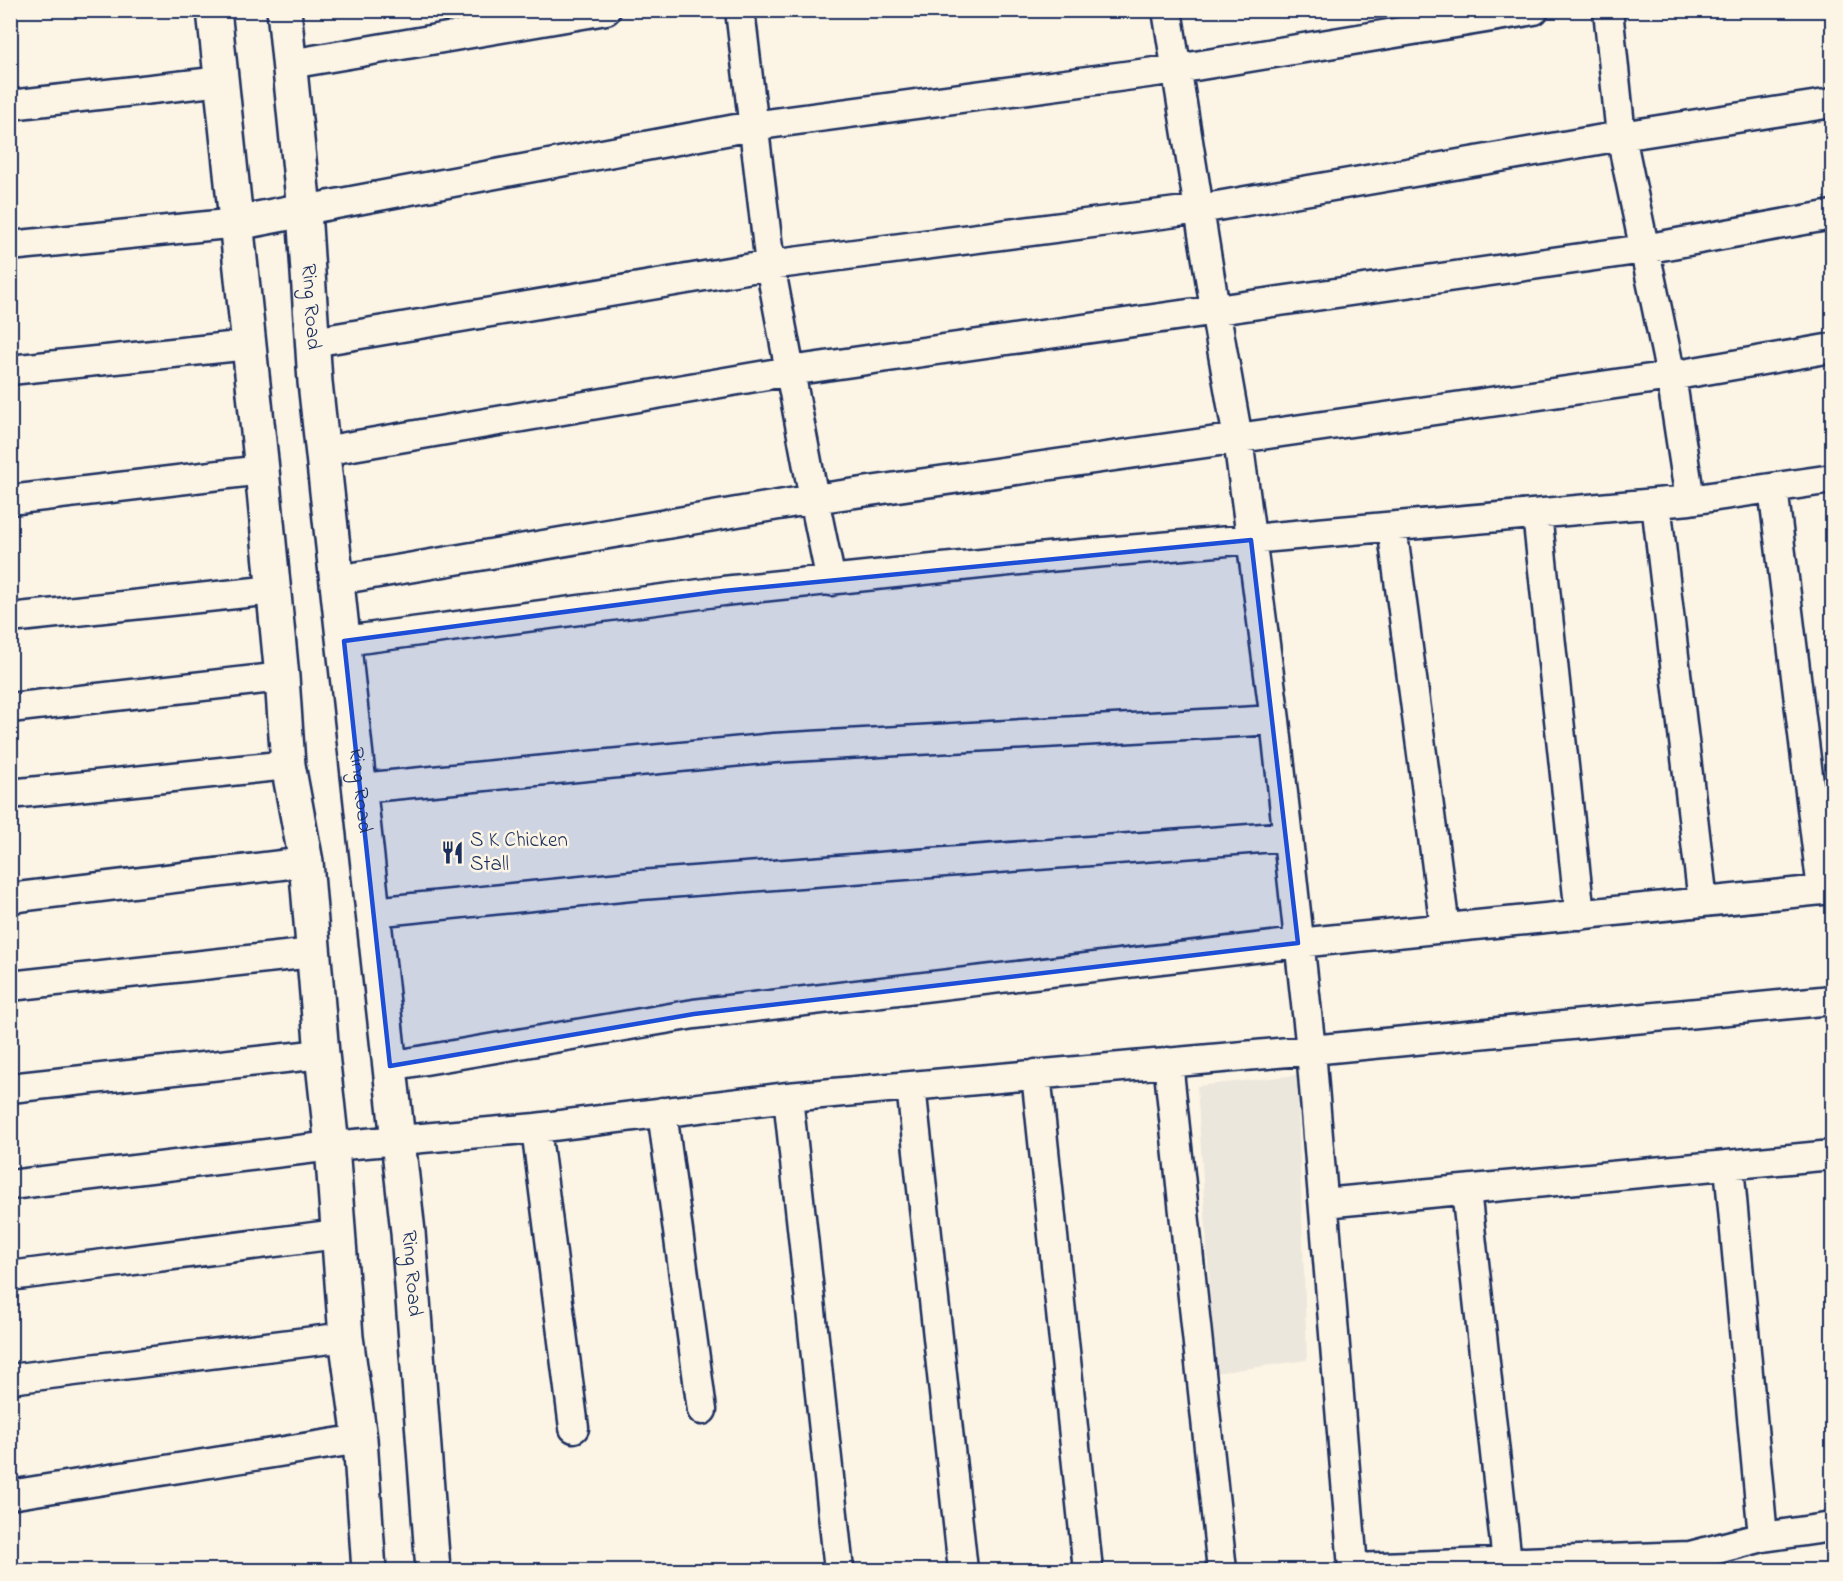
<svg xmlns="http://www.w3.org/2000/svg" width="1843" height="1581" font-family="'Indie Flower',sans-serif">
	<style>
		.built { fill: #ece7dc }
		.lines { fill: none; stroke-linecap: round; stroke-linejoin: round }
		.street-casing { stroke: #1b2f5e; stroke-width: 33 }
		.secondary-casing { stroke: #1b2f5e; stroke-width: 38 }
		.street { stroke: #fcf5e5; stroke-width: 28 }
		.secondary { stroke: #fcf5e5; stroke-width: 33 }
		.marked { fill: #1d4ed8; fill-opacity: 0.2; stroke: #1d4ed8; stroke-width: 4.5; stroke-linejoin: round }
		.labels { text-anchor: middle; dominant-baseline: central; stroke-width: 5; stroke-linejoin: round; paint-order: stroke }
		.street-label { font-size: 21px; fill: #1b2f5e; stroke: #fcf5e5 }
		.poi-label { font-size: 21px; fill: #1b2f5e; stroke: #fcf5e5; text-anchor: start }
	</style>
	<rect width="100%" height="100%" fill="#fcf5e5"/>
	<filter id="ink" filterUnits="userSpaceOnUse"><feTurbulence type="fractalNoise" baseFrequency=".0167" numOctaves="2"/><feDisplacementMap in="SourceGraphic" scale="12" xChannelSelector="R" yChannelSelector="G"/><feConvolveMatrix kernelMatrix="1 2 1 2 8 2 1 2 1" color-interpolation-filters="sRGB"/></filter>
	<g filter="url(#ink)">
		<path class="built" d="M1297,1075L1307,1360L1215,1373L1197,1086Z"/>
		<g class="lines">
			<defs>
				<path id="street" d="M740,10L770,265L814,499L831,581
					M1167,10L1215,309L1238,439L1275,720L1311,1050L1353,1568L1690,1556
					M1608,10L1621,136L1671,376L1690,500
					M290,64L606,10
					M10,105L222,81
					M304,210L752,126L1177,69L1534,10
					M10,246L237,223
					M313,342L770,265L1200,209L1621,136L1832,103
					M10,370L249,345
					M323,451L790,371L1644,249L1832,215
					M1773,488L1822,890
					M10,500L262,470
					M1656,503L1703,902
					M1537,514L1580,915
					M1392,527L1445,928
					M337,580L814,499L1671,376L1832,348
					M10,618L274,590
					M344,641L723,591L1048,557L1690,500L1832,479
					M10,708L282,677
					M360,788L774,748L1275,720
					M10,794L288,765
					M10,898L306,862
					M373,912L641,885L1288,836
					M10,986L313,953
					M1168,1062L1222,1570
					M390,1066L694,1014L1298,943L1832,889
					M1036,1074L1088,1570
					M911,1086L963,1570
					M10,1088L322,1054
					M788,1097L839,1570
					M662,1112L702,1410
					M536,1128L574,1428
					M1729,1166L1763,1537
					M10,1185L332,1146L536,1128L788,1097L1311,1050L1832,1000
					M1466,1190L1507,1562
					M1324,1203L1832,1155
					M10,1276L337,1234
					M10,1379L346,1337
					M10,1495L360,1439
					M1692,1570L1690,1556L1763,1537L1832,1527"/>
				<g id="secondary">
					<path d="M214,10L262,470L282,677L288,765L306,862L322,1054L332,1146L346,1337L360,1439L369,1570"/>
					<path id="s1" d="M284,10L304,210L315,382L408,1232L433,1570"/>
					<path d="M237,223L304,210"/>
				</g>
			</defs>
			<use href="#street" class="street-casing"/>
			<use href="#secondary" class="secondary-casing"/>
			<use href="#street" class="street"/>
			<use href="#secondary" class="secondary"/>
		</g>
	</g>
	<path class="marked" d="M1251,540L1298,943L694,1014L390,1066L344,641L723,591Z"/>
	<defs>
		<symbol id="restaurant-bare" viewBox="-9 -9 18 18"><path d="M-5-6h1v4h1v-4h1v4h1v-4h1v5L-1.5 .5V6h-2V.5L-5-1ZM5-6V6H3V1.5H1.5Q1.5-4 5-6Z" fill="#1b2f5e" stroke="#fcf5e5" stroke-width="2.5" paint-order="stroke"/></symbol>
	</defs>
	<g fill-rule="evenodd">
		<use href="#restaurant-bare" x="436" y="836" width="33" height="33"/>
	</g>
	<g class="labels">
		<g class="street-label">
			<text stroke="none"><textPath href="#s1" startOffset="298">Ring Road</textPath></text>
			<text stroke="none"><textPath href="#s1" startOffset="784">Ring Road</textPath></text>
			<text stroke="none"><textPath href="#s1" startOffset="1270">Ring Road</textPath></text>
		</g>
		<g class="poi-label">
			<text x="470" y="841">S K Chicken<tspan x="470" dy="24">Stall</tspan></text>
		</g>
	</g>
	<rect width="1843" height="1581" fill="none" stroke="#fcf5e5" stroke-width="36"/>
	<rect x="18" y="18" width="1807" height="1545" fill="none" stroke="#1b2f5e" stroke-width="2" filter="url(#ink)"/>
</svg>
